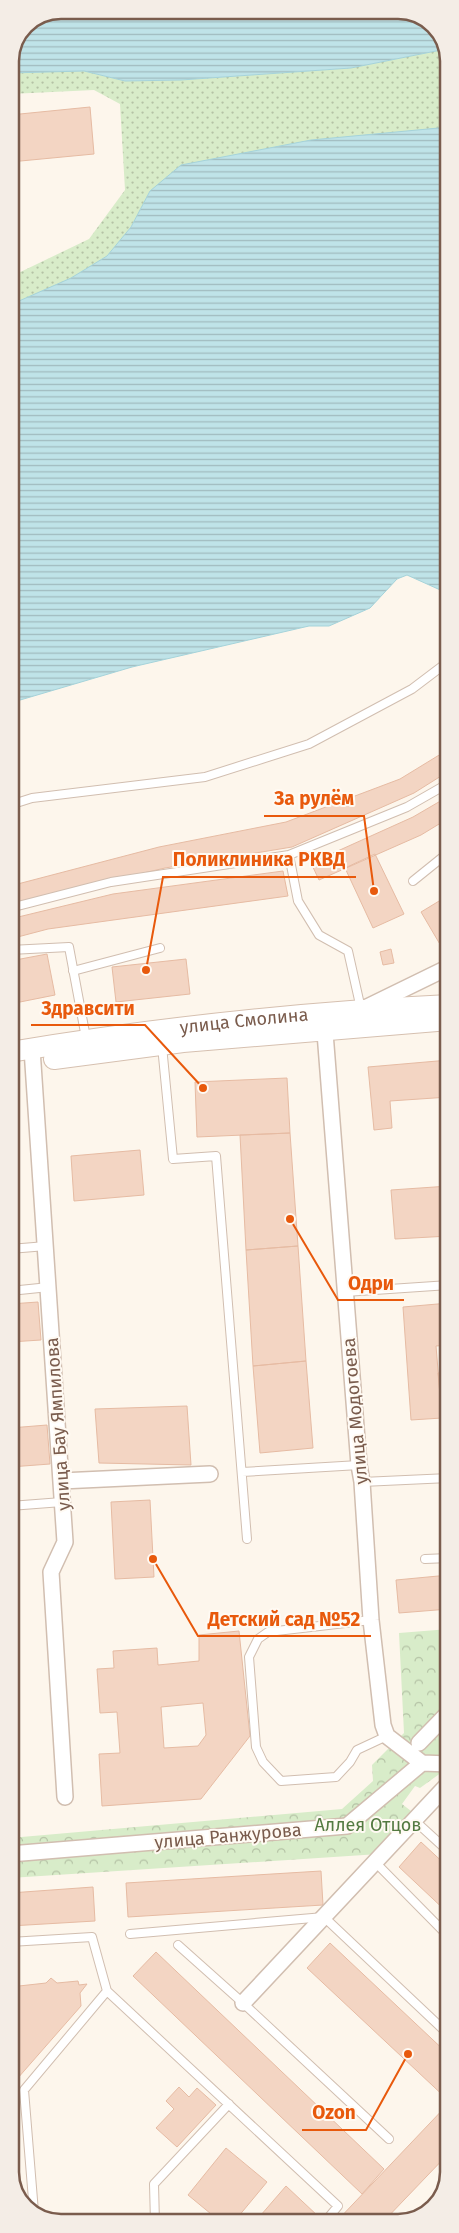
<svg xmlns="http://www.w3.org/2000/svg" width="459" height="2233" font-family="'Fira Sans',sans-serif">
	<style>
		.grass { fill: url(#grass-dots) }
		.park { fill: url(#park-crowns) }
		.water { fill: url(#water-rules); stroke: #a5d3da }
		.building { fill: #f3d5c3; stroke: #e6bba3; fill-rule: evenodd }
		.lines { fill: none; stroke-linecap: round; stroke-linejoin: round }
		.lane-casing { stroke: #d1beb0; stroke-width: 10 }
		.street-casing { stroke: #d1beb0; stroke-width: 18 }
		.secondary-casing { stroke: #d6c0b0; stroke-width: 22 }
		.lane { stroke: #fff; stroke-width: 8 }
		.street { stroke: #fff; stroke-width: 15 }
		.secondary { stroke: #fff; stroke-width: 20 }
		.labels { text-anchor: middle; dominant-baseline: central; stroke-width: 4; stroke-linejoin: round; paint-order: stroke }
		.street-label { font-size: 18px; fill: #7a5c4d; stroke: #fffaf3 }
		.park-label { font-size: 18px; fill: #537a41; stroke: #fffaf3 }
		.rim { fill: none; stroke: #7a5c4d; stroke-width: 2.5 }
		.leader { fill: none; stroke: #e8590c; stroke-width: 2 }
		.callout-dot { fill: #e8590c; stroke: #fffaf3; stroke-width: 2 }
		.callout-label { font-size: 19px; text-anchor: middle; font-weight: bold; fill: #e8590c; stroke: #fffaf3; stroke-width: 4; stroke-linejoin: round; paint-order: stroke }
	</style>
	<defs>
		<pattern id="grass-dots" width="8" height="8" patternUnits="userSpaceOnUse" patternTransform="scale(1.25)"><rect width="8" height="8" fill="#d8ecc9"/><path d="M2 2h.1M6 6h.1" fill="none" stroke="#b4c2a5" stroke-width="1.8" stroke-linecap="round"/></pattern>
		<pattern id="park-crowns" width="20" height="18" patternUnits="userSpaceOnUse" patternTransform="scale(1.25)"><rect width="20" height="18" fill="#d8ecc9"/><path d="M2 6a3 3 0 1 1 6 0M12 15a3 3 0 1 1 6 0" fill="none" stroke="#b4c2a5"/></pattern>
		<pattern id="water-rules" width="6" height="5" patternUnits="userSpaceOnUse" patternTransform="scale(1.25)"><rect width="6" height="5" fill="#bfe3e8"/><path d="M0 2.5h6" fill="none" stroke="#a0bbbe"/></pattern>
	</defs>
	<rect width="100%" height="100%" fill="#fdf6ec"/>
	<path class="grass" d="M446,49L449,54V127L424,130L150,191C138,214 127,238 107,256C83,277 40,293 10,305V277L89,239L125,190L120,104L94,90L10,94V73L84,71L125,81L181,80L351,68Z"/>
	<path class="park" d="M449,1629V1767L420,1788L415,1786L402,1804L411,1811L404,1819L408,1822L379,1854L10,1878V1838L342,1809L373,1781L372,1765L404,1733L399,1633Z"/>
	<path class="water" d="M61,10H404L434,25L446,49L351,68L181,80L125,81L84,71L10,73V61L25,25Z
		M449,127V591L447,593L407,575L397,579L370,608L329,626H309L132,667L10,703V305L71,278L107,256L131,227L150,191L181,165L311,140Z"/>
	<path class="building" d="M90,107L94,154L10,162V115Z
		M449,749V771L414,793L292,847L165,868L10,904V886L159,847L286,822L400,779Z
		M449,796V818L421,835L319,880L311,863L413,817Z
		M375,854L404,914L373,928L345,868Z
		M283,871L288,896L48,929L10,939V919L113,894Z
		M449,895V941L441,946L421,912Z
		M391,949L394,963L383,965L380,952Z
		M47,954L55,995L10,1004V961Z
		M186,959L190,994L116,1002L112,967Z
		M449,1060V1097L390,1101L392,1128L374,1130L368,1067Z
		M287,1078L290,1133L197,1137L195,1082Z
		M290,1133L298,1246L246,1250L240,1135Z
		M140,1150L144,1195L74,1201L71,1156Z
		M449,1186V1236L395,1239L391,1190Z
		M298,1246L306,1361L253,1366L246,1250Z
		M38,1302L41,1340L10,1342V1304Z
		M449,1303V1345L436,1346L442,1418L411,1420L403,1307Z
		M306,1361L313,1448L260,1453L253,1366Z
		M449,1372V1417L442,1418L438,1373Z
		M187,1406L191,1465L99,1463L95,1409Z
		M47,1425L50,1464L10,1467V1428Z
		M150,1500L154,1577L115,1579L111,1502Z
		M449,1575V1609L399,1613L396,1580Z
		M239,1631L250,1736L201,1799L102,1806L99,1754L120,1753L117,1712L100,1713L97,1669L114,1668L113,1651L157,1648L158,1665L199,1661V1635ZM203,1703L206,1735L198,1746L164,1748L161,1707Z
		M421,1842L449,1868V1914L399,1867Z
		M321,1871L323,1905L128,1917L126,1883Z
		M93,1887L95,1921L10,1926V1893Z
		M330,1943L449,2055V2101L307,1968Z
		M156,1952L384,2169L362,2194L133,1976Z
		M51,1978L57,1983L78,1981L79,1985L87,1984L80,1993L81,2006L17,2079H15L10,2024V1987L46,1983Z
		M179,2087L189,2097L197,2088L216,2105L177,2147L156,2128L174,2109L166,2101Z
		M449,2103V2153L382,2223H335Z
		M10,2113L17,2192L10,2179Z
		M226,2148L267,2182L233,2223H222L188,2195Z
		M286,2186L319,2217L314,2223H254Z"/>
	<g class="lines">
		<defs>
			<path id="lane" d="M10,805L32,798L205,777L309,744L412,689L449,661
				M289,855L298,901L319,935L348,951L361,1009
				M413,881L449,852
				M10,908L111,882L289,855L407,807L449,783
				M10,950L69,947L86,1038
				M73,971L160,948
				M162,1046L173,1159L216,1156L247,1539
				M10,1249L46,1246
				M10,1291L49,1287
				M345,1292L449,1285
				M242,1472L359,1465
				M362,1482L449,1478
				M10,1506L62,1502
				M425,1559L449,1558
				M371,1620L268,1632L258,1639L249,1657L256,1747L263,1762L281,1781L336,1777L350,1762L357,1750L387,1736
				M414,1820L449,1852
				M375,1862L449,1937
				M130,1934L324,1917L449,2035
				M10,1942L92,1937L107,1991
				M178,1945L243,2003L389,2139
				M34,2212L24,2090L107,1991L338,2206L324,2223
				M155,2223L154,2184L229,2104"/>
			<path id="street" d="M365,1008L449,967
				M324,1020L359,1465L362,1482L371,1620L383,1725L387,1736L422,1763L449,1764
				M32,1049L65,1542L51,1572L65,1797
				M61,1481L210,1474
				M419,1743L449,1712
				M10,1854L347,1826L422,1763
				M243,2003L449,1783"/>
			<g id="secondary">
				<path id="s1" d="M10,1052C155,1028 302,1012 449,1005"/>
				<path d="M54,1059L183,1042L449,1020"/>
			</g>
		</defs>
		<use href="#lane" class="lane-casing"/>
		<use href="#street" class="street-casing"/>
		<use href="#secondary" class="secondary-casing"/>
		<use href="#lane" class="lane"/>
		<use href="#street" class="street"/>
		<use href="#secondary" class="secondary"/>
	</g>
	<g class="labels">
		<g class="street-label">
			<text stroke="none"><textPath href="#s1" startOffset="236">улица Смолина</textPath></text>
			<text transform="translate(355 1411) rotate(-95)">улица Модогоева</text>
			<text transform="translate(58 1424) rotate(-94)">улица Бау Ямпилова</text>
			<text transform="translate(228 1836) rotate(-5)">улица Ранжурова</text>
		</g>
		<g class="park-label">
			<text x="368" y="1825">Аллея Отцов</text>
		</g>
	</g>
	<path d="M0 0H459V2233H0ZM61 19H398A42 42 0 0 1 440 61V2172A42 42 0 0 1 398 2214H61A42 42 0 0 1 19 2172V61A42 42 0 0 1 61 19Z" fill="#f4ede6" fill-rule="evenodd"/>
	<path class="rim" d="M61 19H398A42 42 0 0 1 440 61V2172A42 42 0 0 1 398 2214H61A42 42 0 0 1 19 2172V61A42 42 0 0 1 61 19Z"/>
	<path class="leader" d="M374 891L364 816H264M146 970L163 877H356M203 1088L145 1025H31M290 1219L338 1300H404M153 1559L198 1636H371M408 2054L366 2130H302"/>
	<g class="callout-dot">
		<circle cx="374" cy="891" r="5"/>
		<circle cx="146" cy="970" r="5"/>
		<circle cx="203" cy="1088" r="5"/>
		<circle cx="290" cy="1219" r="5"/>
		<circle cx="153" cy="1559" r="5"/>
		<circle cx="408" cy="2054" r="5"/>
	</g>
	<g class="callout-label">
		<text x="314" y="805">За рулём</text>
		<text x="259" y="866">Поликлиника РКВД</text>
		<text x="88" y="1015">Здравсити</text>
		<text x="371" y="1290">Одри</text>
		<text x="284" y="1626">Детский сад №52</text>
		<text x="334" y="2119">Ozon</text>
	</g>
</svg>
